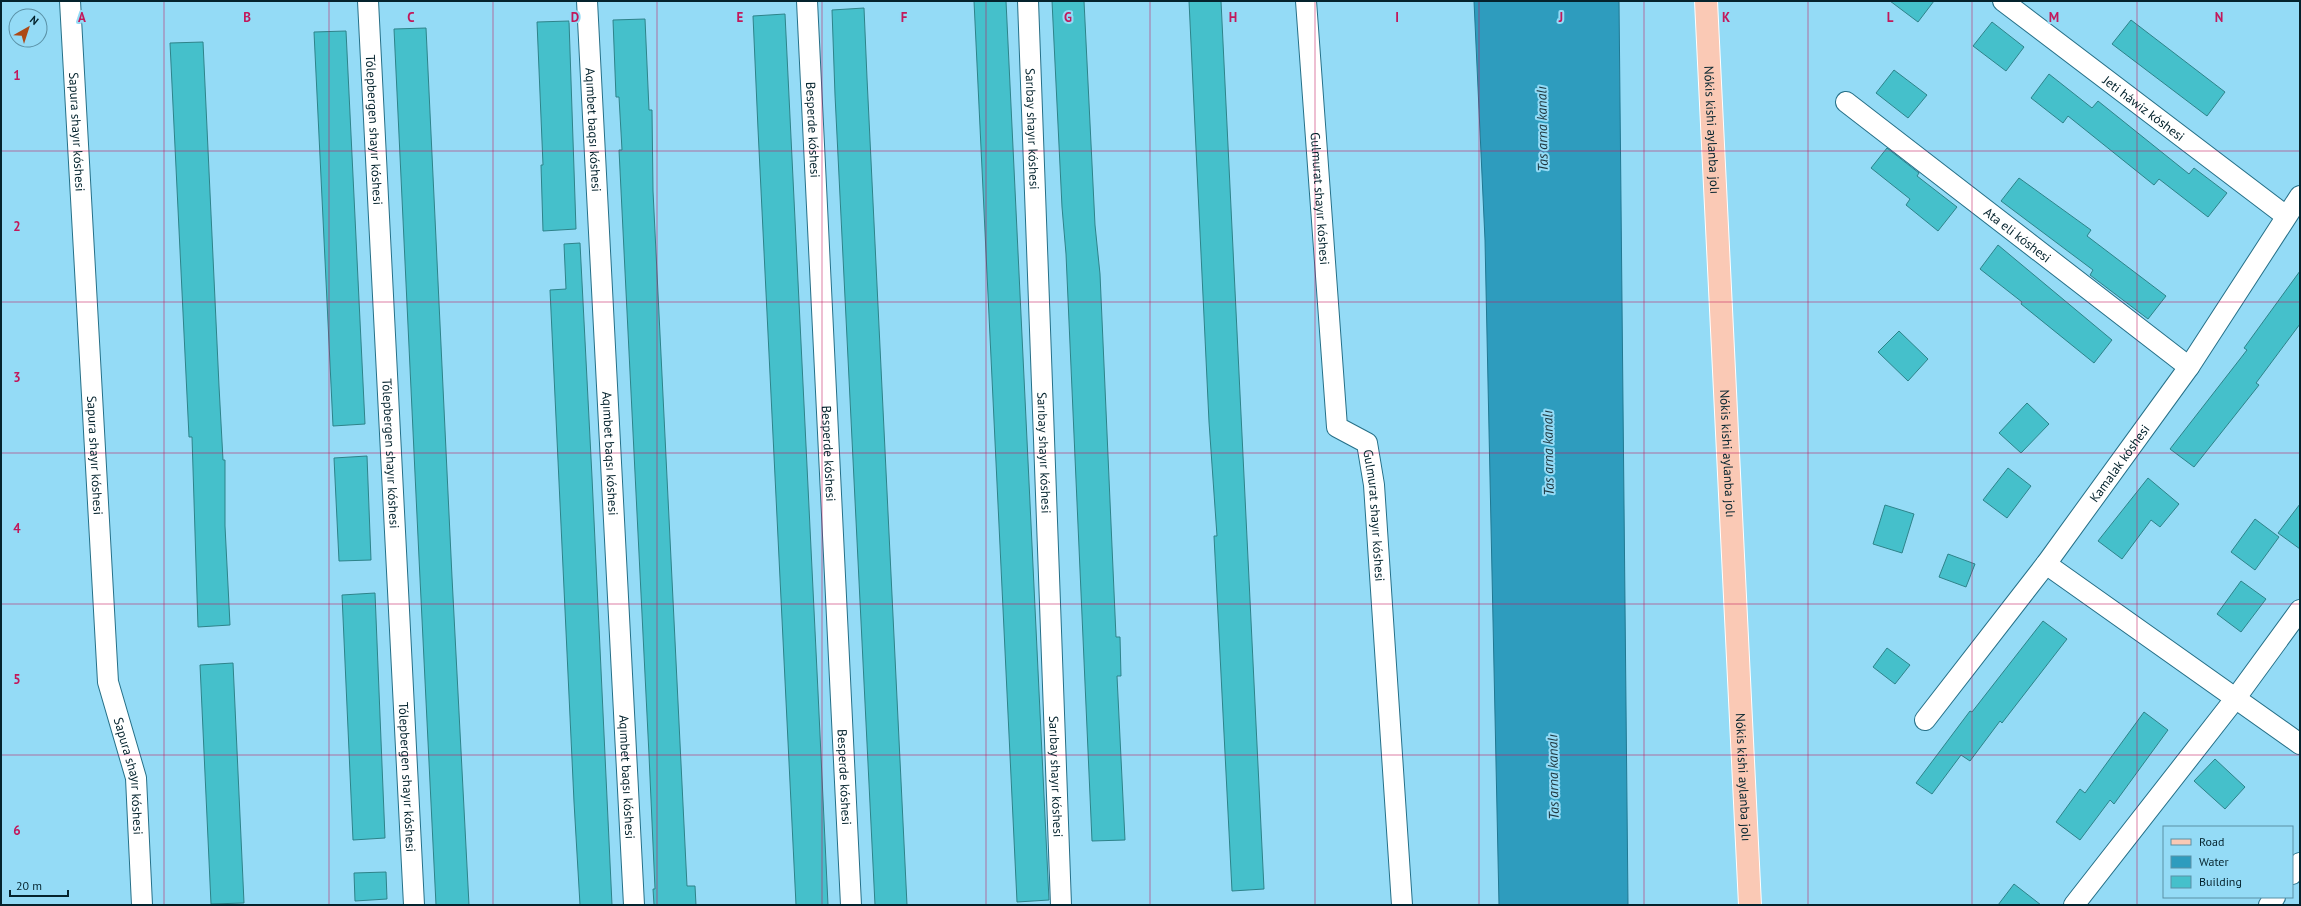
<svg xmlns="http://www.w3.org/2000/svg" width="2301" height="906" font-family="'PT Sans',sans-serif">
	<style>
		.water { fill: #2e9cbe; stroke: #217892 }
		.building { fill: #45c0cb; stroke: #2e838a }
		.lines { fill: none; stroke-linecap: round; stroke-linejoin: round }
		.minor-casing { stroke: #267088; stroke-width: 22 }
		.major-casing { stroke: #fff; stroke-width: 24 }
		.minor { stroke: #fff; stroke-width: 20 }
		.major { stroke: #fac9b5; stroke-width: 22 }
		.grid { fill: none; stroke: #c2185b; stroke-width: 1; stroke-opacity: 0.55 }
		.labels { text-anchor: middle; dominant-baseline: central; stroke-width: 4; stroke-linejoin: round; paint-order: stroke }
		.street-label { font-size: 13px; fill: #04232d; stroke: #94dbf6 }
		.water-label { font-size: 14px; font-style: italic; fill: #1e353d; stroke: #94dbf6 }
		.grid-label { font-size: 13px; text-anchor: middle; font-weight: bold; fill: #c2185b; stroke: #94dbf6; stroke-width: 4; stroke-linejoin: round; paint-order: stroke }
	</style>
	<rect width="100%" height="100%" fill="#94dbf6"/>
	<path class="water" d="M1474,1H1619L1628,905H1499L1485,240Z"/>
	<path class="building" d="M974,1H1006L1049,900L1017,902Z
		M1052,1H1084L1095,225L1100,274L1116,637H1120L1121,676H1117L1125,840L1092,841L1066,254L1062,207Z
		M1189,1H1221L1264,889L1232,891L1214,536H1217L1209,422Z
		M1890,1H1934L1918,22Z
		M864,8L867,78L907,905H875L835,95L832,10Z
		M785,14L818,692L828,905H796L758,129L753,16Z
		M645,19L649,110H652L653,191L687,886H695L696,905H654L653,889H655L649,755L619,150H622L619,97H616L613,20Z
		M2131,20L2225,92L2207,116L2112,44Z
		M569,21L576,229L543,231L541,165H543L537,22Z
		M1992,22L2024,47L2006,71L1973,46Z
		M426,28L452,577L469,905H436L419,558L394,29Z
		M346,31L365,424L333,426L314,32Z
		M203,42L219,386L223,460H225V526L230,625L198,627L192,437H189L170,43Z
		M1894,70L1927,95L1908,118L1876,93Z
		M2049,74L2092,108L2098,101L2189,174L2194,168L2227,193L2208,217L2159,179L2154,185L2068,116L2063,123L2031,98Z
		M1887,148L1919,173L1917,176L1957,207L1938,231L1906,205L1910,199L1871,168Z
		M2019,178L2091,230L2087,236L2166,296L2148,319L2090,275L2093,270L2001,201Z
		M580,243L592,477L612,905H580L574,802L550,290L566,289L564,244Z
		M1998,245L2112,340L2094,363L2021,304L2022,302L1980,269Z
		M2300,271V324L2256,383L2259,385L2194,467L2170,449L2247,350L2244,348Z
		M1899,331L1928,359L1908,381L1878,352Z
		M2027,403L2049,424L2021,453L1999,433Z
		M367,456L371,560L339,561L334,458Z
		M2008,468L2031,486L2007,518L1983,500Z
		M2148,478L2179,504L2160,527L2151,520L2122,559L2098,541Z
		M2300,504V549L2278,533Z
		M1885,505L1914,514L1902,553L1873,544Z
		M2255,519L2279,537L2255,570L2231,552Z
		M1948,554L1975,564L1966,587L1939,577Z
		M2241,581L2266,599L2241,632L2217,614Z
		M375,593L385,838L353,840L342,595Z
		M2043,621L2067,639L2002,723L2000,721L1970,761L1961,755L1932,794L1916,783L1970,711L1972,712Z
		M1887,648L1910,665L1895,684L1873,667Z
		M233,663L244,903L211,904L200,665Z
		M2144,712L2168,730L2114,804L2110,800L2080,840L2056,822L2080,789L2085,793Z
		M2215,759L2245,787L2225,809L2194,781Z
		M386,872L387,899L355,901L354,873Z
		M2014,884L2041,905H1998Z"/>
	<g class="lines">
		<defs>
			<g id="minor">
				<path id="s1" d="M70,1L108,682L136,778L142,905"/>
				<path id="s2" d="M368,1L414,905"/>
				<path id="s3" d="M587,1L634,905"/>
				<path id="s4" d="M807,1L851,905"/>
				<path id="s5" d="M1028,1L1061,905"/>
				<path id="s6" d="M1306,1L1337,427L1367,443L1374,485L1402,905"/>
				<path id="s7" d="M2003,1L2286,216"/>
				<path id="s8" d="M1846,102L2189,367"/>
				<path d="M2046,564L2300,744"/>
				<path id="s9" d="M1925,720L2046,564L2189,367L2300,196"/>
				<path d="M2292,874L2300,863"/>
				<path d="M2074,905L2235,699L2300,610"/>
				<path d="M2269,905L2275,897"/>
			</g>
			<g id="major">
				<path id="s10" d="M1706,1L1750,905"/>
			</g>
		</defs>
		<use href="#minor" class="minor-casing"/>
		<use href="#major" class="major-casing"/>
		<use href="#minor" class="minor"/>
		<use href="#major" class="major"/>
	</g>
	<path class="grid" d="M164,1V905M329,1V905M493,1V905M657,1V905M822,1V905M986,1V905M1150,1V905M1315,1V905M1479,1V905M1644,1V905M1808,1V905M1972,1V905M2137,1V905M1,151H2300M1,302H2300M1,453H2300M1,604H2300M1,755H2300"/>
	<g class="labels">
		<g class="street-label">
			<text stroke="none"><textPath href="#s7" startOffset="177">Jeti háwiz kóshesi</textPath></text>
			<text stroke="none"><textPath href="#s2" startOffset="129">Tólepbergen shayır kóshesi</textPath></text>
			<text stroke="none"><textPath href="#s3" startOffset="129">Aqımbet baqsı kóshesi</textPath></text>
			<text stroke="none"><textPath href="#s4" startOffset="129">Besperde kóshesi</textPath></text>
			<text stroke="none"><textPath href="#s5" startOffset="128">Sarıbay shayır kóshesi</textPath></text>
			<text stroke="none"><textPath href="#s10" startOffset="129">Nókis kishi aylanba jolı</textPath></text>
			<text stroke="none"><textPath href="#s1" startOffset="131">Sapura shayır kóshesi</textPath></text>
			<text stroke="none"><textPath href="#s6" startOffset="198">Gulmurat shayır kóshesi</textPath></text>
			<text stroke="none"><textPath href="#s8" startOffset="217">Ata eli kóshesi</textPath></text>
			<text stroke="none"><textPath href="#s2" startOffset="453">Tólepbergen shayır kóshesi</textPath></text>
			<text stroke="none"><textPath href="#s3" startOffset="453">Aqımbet baqsı kóshesi</textPath></text>
			<text stroke="none"><textPath href="#s4" startOffset="453">Besperde kóshesi</textPath></text>
			<text stroke="none"><textPath href="#s5" startOffset="452">Sarıbay shayır kóshesi</textPath></text>
			<text stroke="none"><textPath href="#s10" startOffset="453">Nókis kishi aylanba jolı</textPath></text>
			<text stroke="none"><textPath href="#s1" startOffset="455">Sapura shayır kóshesi</textPath></text>
			<text stroke="none"><textPath href="#s9" startOffset="322">Kamalak kóshesi</textPath></text>
			<text stroke="none"><textPath href="#s6" startOffset="534">Gulmurat shayır kóshesi</textPath></text>
			<text stroke="none"><textPath href="#s1" startOffset="779">Sapura shayır kóshesi</textPath></text>
			<text stroke="none"><textPath href="#s2" startOffset="777">Tólepbergen shayır kóshesi</textPath></text>
			<text stroke="none"><textPath href="#s3" startOffset="777">Aqımbet baqsı kóshesi</textPath></text>
			<text stroke="none"><textPath href="#s4" startOffset="777">Besperde kóshesi</textPath></text>
			<text stroke="none"><textPath href="#s5" startOffset="776">Sarıbay shayır kóshesi</textPath></text>
			<text stroke="none"><textPath href="#s10" startOffset="777">Nókis kishi aylanba jolı</textPath></text>
		</g>
		<g class="water-label">
			<text transform="translate(1542 129) rotate(-91)">Tas arna kanalı</text>
			<text transform="translate(1548 453) rotate(-91)">Tas arna kanalı</text>
			<text transform="translate(1553 777) rotate(-91)">Tas arna kanalı</text>
		</g>
	</g>
	<g class="grid-label">
		<text x="82" y="22">A</text>
		<text x="247" y="22">B</text>
		<text x="411" y="22">C</text>
		<text x="575" y="22">D</text>
		<text x="740" y="22">E</text>
		<text x="904" y="22">F</text>
		<text x="1068" y="22">G</text>
		<text x="1233" y="22">H</text>
		<text x="1397" y="22">I</text>
		<text x="1561" y="22">J</text>
		<text x="1726" y="22">K</text>
		<text x="1890" y="22">L</text>
		<text x="2054" y="22">M</text>
		<text x="2219" y="22">N</text>
		<text x="17" y="80">1</text>
		<text x="17" y="231">2</text>
		<text x="17" y="382">3</text>
		<text x="17" y="533">4</text>
		<text x="17" y="684">5</text>
		<text x="17" y="835">6</text>
	</g>
	<rect width="2301" height="906" fill="none" stroke="#04232d" stroke-width="4"/>
	<rect x="2163" y="826" width="130" height="72" fill="#94dbf6" stroke="#5a91a6"/>
	<rect x="2171" y="839" width="20" height="6" fill="#fac9b5" stroke="#5a91a6"/>
	<text x="2199" y="846" font-size="12" fill="#04232d">Road</text>
	<rect x="2171" y="856" width="20" height="12" fill="#2e9cbe" stroke="#5a91a6"/>
	<text x="2199" y="866" font-size="12" fill="#04232d">Water</text>
	<rect x="2171" y="876" width="20" height="12" fill="#45c0cb" stroke="#5a91a6"/>
	<text x="2199" y="886" font-size="12" fill="#04232d">Building</text>
	<g transform="translate(28 28) rotate(39)"><circle r="19" fill="#94dbf6" stroke="#5a91a6"/>
	<path d="M0-3L7 15L0 10L-7 15Z" fill="#ad4915"/>
	<text y="-6" font-size="11" font-weight="bold" text-anchor="middle" fill="#04232d">N</text>
	</g>
	<path d="M10 890v6h58v-6" fill="none" stroke="#04232d" stroke-width="2"/>
	<text x="16" y="890" font-size="12" fill="#04232d" stroke="#94dbf6" stroke-width="3" paint-order="stroke">20 m</text>
</svg>
